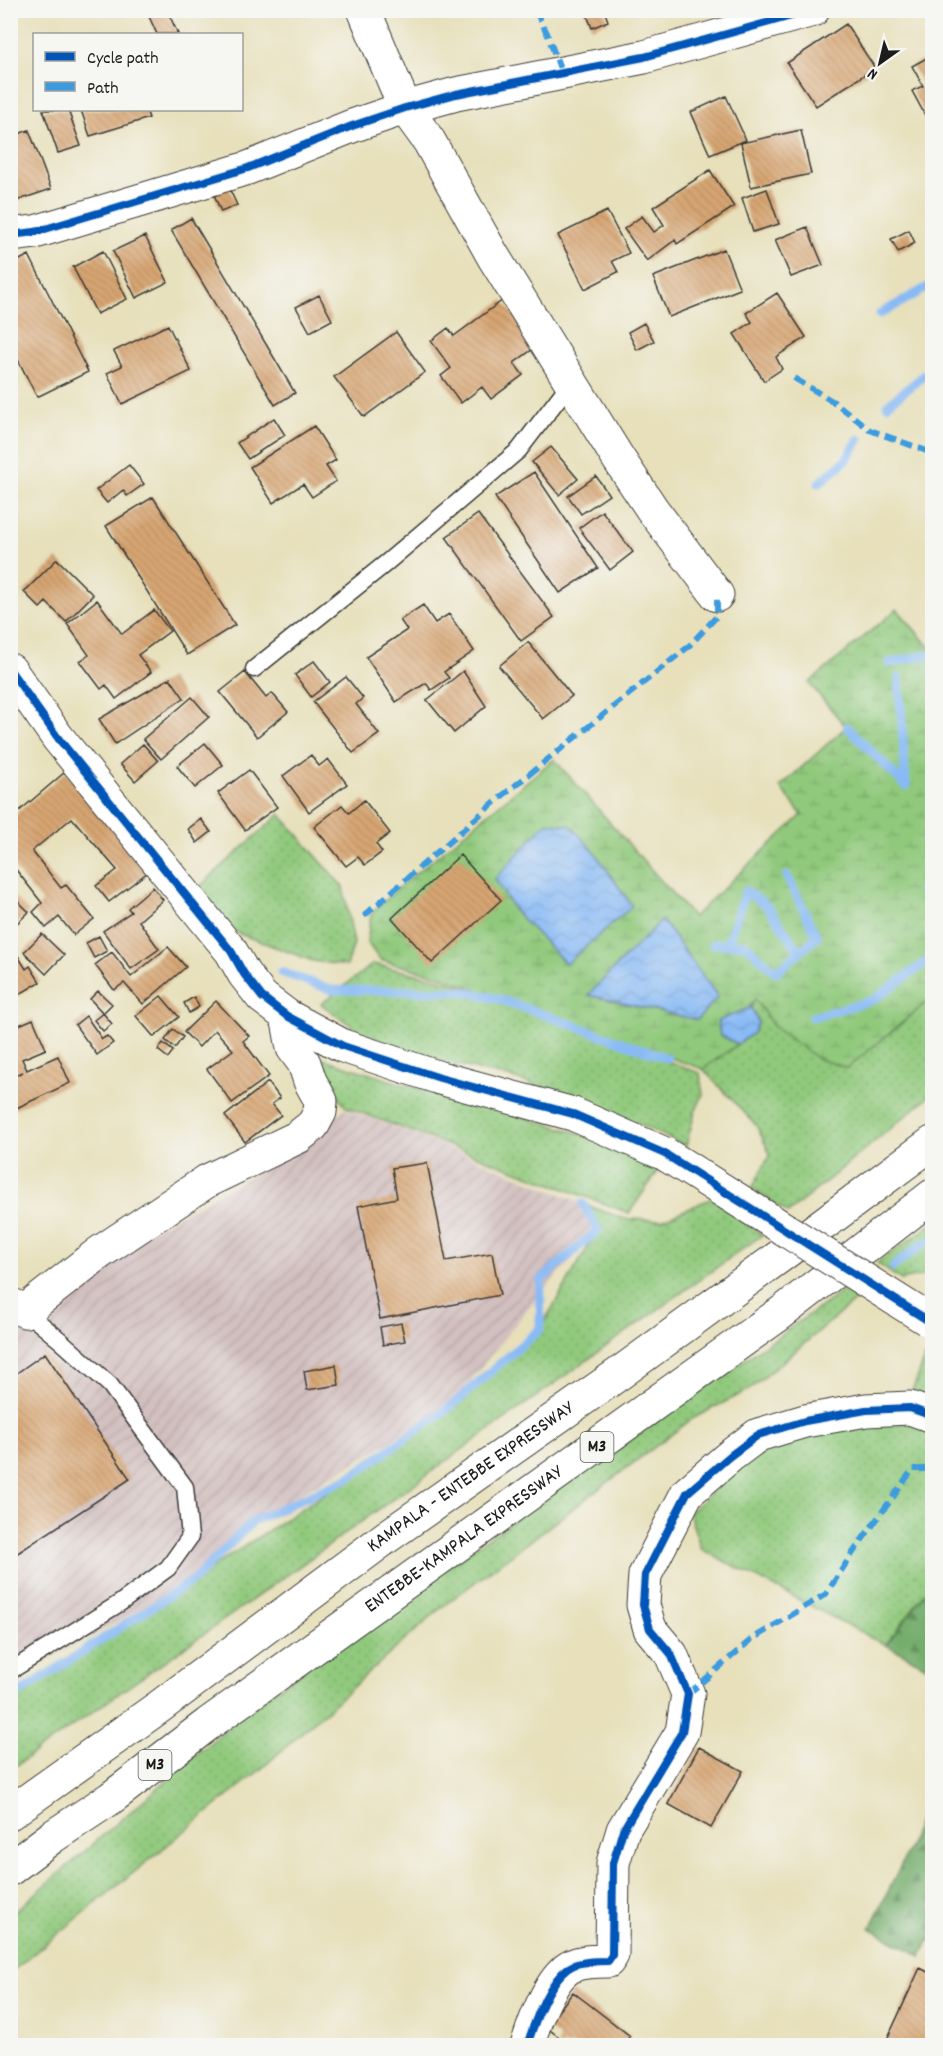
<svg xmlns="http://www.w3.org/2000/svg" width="943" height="2056" font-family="Dekko,sans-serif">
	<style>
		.industrial { fill: url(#industrial-furrows) }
		.grass { fill: url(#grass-dots); stroke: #56724c; stroke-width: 1.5 }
		.forest { fill: url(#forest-firs); stroke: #486444; stroke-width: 1.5 }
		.wetland { fill: url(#wetland-marsh); stroke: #56724c; stroke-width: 1.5 }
		.water { fill: url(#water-waves); stroke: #526b88; stroke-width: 1.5 }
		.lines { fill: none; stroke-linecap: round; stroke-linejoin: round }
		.stream { stroke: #88baf5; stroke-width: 9 }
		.building { fill: url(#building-back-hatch) }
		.lane-casing { stroke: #3a3934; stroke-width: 19 }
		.street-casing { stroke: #3a3934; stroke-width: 35 }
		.secondary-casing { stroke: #3a3934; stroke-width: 35 }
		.highway-casing { stroke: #3a3934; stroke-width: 35 }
		.lane { stroke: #fff; stroke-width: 16 }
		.street { stroke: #fff; stroke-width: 33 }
		.secondary { stroke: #fff; stroke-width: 33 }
		.highway { stroke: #fff; stroke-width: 33 }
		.secondary-bridge-casing { stroke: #3a3934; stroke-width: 35; stroke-linecap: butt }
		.secondary-bridge { stroke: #fff; stroke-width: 33 }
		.quiet { stroke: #3c9bdf; stroke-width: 6; stroke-dasharray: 12 6; stroke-linecap: butt }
		.cycleway-casing { stroke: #f6f6f2; stroke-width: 11 }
		.cycleway { stroke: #0057b8; stroke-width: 8 }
		.labels { text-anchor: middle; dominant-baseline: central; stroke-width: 6; stroke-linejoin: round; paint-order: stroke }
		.shield { fill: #f6f6f2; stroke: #5d5d5c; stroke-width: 1.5 }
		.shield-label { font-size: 18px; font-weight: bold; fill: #1c1c1c }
		.street-label { font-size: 20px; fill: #1c1c1c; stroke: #f6f6f2 }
	</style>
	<defs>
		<pattern id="industrial-furrows" width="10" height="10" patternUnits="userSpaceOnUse" patternTransform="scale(1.5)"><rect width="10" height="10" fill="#d2bfc0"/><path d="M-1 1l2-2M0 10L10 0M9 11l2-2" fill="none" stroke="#b4a4a4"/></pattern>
		<pattern id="grass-dots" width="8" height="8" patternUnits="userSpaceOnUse" patternTransform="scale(1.5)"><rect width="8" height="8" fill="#90c97c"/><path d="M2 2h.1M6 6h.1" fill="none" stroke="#7cac6b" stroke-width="1.8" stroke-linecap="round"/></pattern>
		<pattern id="forest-firs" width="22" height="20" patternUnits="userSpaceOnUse" patternTransform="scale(1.5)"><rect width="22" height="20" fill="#74ad6c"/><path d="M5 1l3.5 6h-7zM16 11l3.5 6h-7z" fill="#5e8c58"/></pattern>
		<pattern id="wetland-marsh" width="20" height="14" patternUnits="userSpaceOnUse" patternTransform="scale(1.5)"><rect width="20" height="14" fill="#90c97c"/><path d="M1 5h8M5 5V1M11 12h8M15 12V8" fill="none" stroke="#7cac6b"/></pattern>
		<pattern id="water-waves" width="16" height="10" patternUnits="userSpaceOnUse" patternTransform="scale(1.5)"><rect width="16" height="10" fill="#88baf5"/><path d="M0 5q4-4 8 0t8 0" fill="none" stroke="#759fd1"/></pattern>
		<pattern id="building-back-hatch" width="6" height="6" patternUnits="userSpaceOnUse" patternTransform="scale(1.5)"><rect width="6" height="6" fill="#d7a572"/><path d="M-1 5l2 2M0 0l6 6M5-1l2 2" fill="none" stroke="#b88d62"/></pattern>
	</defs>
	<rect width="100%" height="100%" fill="#f6f6f2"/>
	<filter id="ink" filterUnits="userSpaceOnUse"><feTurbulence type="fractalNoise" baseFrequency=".0167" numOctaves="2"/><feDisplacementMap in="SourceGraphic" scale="12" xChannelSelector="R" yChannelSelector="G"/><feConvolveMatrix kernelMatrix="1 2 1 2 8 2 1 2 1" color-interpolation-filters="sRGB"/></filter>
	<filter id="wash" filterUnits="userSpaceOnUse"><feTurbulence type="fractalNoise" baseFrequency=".008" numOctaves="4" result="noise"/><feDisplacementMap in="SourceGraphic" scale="24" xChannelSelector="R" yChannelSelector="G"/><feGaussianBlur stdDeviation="1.35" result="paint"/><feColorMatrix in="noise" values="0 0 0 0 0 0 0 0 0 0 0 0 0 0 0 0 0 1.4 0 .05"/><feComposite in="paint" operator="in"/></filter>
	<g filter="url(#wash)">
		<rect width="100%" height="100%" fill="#e7e0bb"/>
		<path class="industrial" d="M344,1109L422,1137L577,1201L598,1230L528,1308L449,1408L253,1521L195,1579L11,1680L10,1311L310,1142Z"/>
		<path class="grass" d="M280,814L343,887L354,943L347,966L313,961L232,931L197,889Z
			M373,964L447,981L700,1073L703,1095L695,1112L686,1146L602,1107L509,1077L444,1062L395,1047L362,1033L321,1004Z
			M754,998L847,1068L932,998V1094L788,1213L752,1188L770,1154L756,1125L703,1069L753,1033L758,1022L751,1007Z
			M324,1059L389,1080L579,1133L661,1167L629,1213L346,1107L316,1070Z
			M712,1198L762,1235L231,1615L11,1769V1699L350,1477L449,1408L540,1329L598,1230L583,1204L625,1219L662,1220Z
			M932,1224V1274L901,1280L877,1263Z
			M852,1285L863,1294L750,1389L692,1419L442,1607L260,1770L11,1972V1915L241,1716L392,1605Z
			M931,1343L932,1344V1400L912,1391Z
			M915,1423L932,1430V1583L886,1645L701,1549L689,1513L765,1443L848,1425Z"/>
		<path class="forest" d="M932,1583V1669L886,1645Z
			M932,1782V1941L929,1940L921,1956L870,1928L908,1851Z"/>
		<path class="wetland" d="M897,609L932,650V998L847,1068L818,1059L774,1027L755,999L748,1009L718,1021L720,1035L738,1044L703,1069L515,1005L444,977L380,960L367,942L371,914L397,889L554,759L693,917L802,815L780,787L846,727L809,683Z"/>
		<path class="water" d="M546,823L570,825L594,851L632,906L566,964L514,910L495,879Z
			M662,920L718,997L697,1020L588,995Z
			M751,1007L758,1022L753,1033L738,1044L720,1035L718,1021Z"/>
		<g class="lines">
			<path class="stream" d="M880,314L928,287
				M887,405L932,369
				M819,483L846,460L859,439
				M889,663L932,654
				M847,727L906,786L899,678
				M922,889L932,914
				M713,944H745L776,972L817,937L787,876
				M727,944L746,891L767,906L800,952
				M281,972L332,990L461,991L499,999L667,1058
				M812,1017L873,1000L932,958
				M893,1267L920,1246L932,1240
				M10,1699L195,1579L253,1521L350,1477L449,1408L540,1329L541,1280L598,1230L583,1204"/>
		</g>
		<g id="blocks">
			<path class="building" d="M146,10H167L178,34H157Z
				M585,10H604L608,21L592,28Z
				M846,24L875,68L816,106L787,63Z
				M932,55V128L912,91L923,86L912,66Z
				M726,96L746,140L710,155L691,112Z
				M43,110H68L81,146L58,153Z
				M81,110H146L149,118L90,136Z
				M29,130L51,189L10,203V137Z
				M801,130L811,174L751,187L741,143Z
				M710,170L734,207L677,244L675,240L647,261L624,229L642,216L654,232L664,225L653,207Z
				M228,186L237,205L221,212L213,192Z
				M767,189L779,224L753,232L742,198Z
				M607,211L629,253L612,261L618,272L585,289L558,235Z
				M191,218L295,393L275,405L171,230Z
				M807,227L823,265L791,277L775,240Z
				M909,230L915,243L898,252L891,239Z
				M145,236L168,282L136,298L113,251Z
				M724,249L740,289L669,317L653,277Z
				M103,251L127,299L97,314L73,267Z
				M29,255L88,372L37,397L10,344V265Z
				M777,293L806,337L776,357L782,369L764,381L734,334L752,322L746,313Z
				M319,295L332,320L310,332L296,307Z
				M503,300L537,346L514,363L523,375L491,399L482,387L461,403L441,376L451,368L431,341L448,328L454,336Z
				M644,323L654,341L637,350L628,332Z
				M168,325L191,371L122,404L107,373L122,366L114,351Z
				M396,332L425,372L364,417L334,377Z
				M274,418L285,435L248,459L237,443Z
				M314,426L336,460L326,466L336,481L312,497L303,484L273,503L250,467Z
				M551,447L578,479L559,495L532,462Z
				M129,465L144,484L127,496L123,490L107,503L96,490Z
				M534,472L598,568L560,593L495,497Z
				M596,476L609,495L581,514L568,496Z
				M153,497L235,625L187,655L106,526Z
				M602,511L633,552L610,570L579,528Z
				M478,514L554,617L521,641L446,537Z
				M57,559L93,595L66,622L46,602L40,608L24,592Z
				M97,600L122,634L154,610L170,631L138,655L151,672L116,699L106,685L101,689L80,661L89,655L67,624Z
				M423,605L435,623L449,614L474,651L444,672L449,678L431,690L426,683L396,702L366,657L407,630L400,620Z
				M528,642L572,696L543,719L499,666Z
				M314,661L330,682L311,697L295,675Z
				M463,671L486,706L454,733L427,700Z
				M245,672L266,698L272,693L288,712L257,737L220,692Z
				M346,677L363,698L356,704L379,734L353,753L313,702Z
				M170,678L184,698L115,744L99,719Z
				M192,697L209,717L161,759L143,739Z
				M205,743L223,765L195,788L177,766Z
				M143,744L158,761L135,781L120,764Z
				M311,755L319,766L328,759L347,784L309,812L283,776Z
				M249,770L277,807L245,830L218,793Z
				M65,772L148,872L109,902L96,886L117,870L72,818L32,851L61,888L66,885L94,919L74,935L59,917L46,928L33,912L42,903L13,866L10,869V819Z
				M364,800L390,833L376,844L382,852L365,865L358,857L346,866L314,827L342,805L349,813Z
				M201,819L211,832L197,843L188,829Z
				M460,855L501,900L432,963L392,918Z
				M153,887L163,900L139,921L159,949L131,969L103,931L131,912L128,908Z
				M10,893L29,912L12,928L10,926Z
				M42,934L64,955L46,974L24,952Z
				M99,936L107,951L94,958L86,943Z
				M10,943L26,969L30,966L40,982L10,1000Z
				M168,947L186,967L143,1004L124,983L114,990L95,965L112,952L131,977Z
				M98,991L112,1004L103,1013L112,1024L103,1031L94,1020L103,1013L90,999Z
				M161,996L179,1017L154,1037L136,1016Z
				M194,997L199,1007L189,1013L184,1003Z
				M216,1001L249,1036L243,1041L269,1076L232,1103L207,1069L233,1050L215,1030L199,1047L184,1032Z
				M86,1016L102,1039L107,1036L113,1043L97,1055L75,1025Z
				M33,1019L46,1049L22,1059L27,1070L58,1056L70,1083L10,1111V1078L23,1072L10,1077V1029Z
				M173,1029L183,1037L175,1048L165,1040Z
				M163,1043L173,1051L168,1058L158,1050Z
				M268,1082L280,1098L272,1104L281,1115L245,1142L225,1116Z
				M427,1163L446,1261L492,1253L500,1295L380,1319L358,1206L397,1198L392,1168Z
				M401,1323L405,1341L383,1345L380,1327Z
				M45,1353L130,1479L10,1558V1378Z
				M336,1365L339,1385L307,1390L304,1371Z
				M699,1747L743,1771L711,1828L668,1804Z
				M920,1968L932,1974V2039L930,2046H884Z
				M573,1992L630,2036L622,2046H557L559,2037L546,2027Z"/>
		</g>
	</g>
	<g filter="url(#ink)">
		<use href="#blocks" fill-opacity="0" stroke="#3a3934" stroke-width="1.5"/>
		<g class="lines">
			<defs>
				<path id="lane" d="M254,669L385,564L519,450L571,382
					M10,1671L120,1603L168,1568L190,1537L185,1487L110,1385L61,1341L25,1311"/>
				<path id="street" d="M364,10L405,108L429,141L493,256L618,458L652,509L717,595
					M10,1304L25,1311L99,1253L207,1181L298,1137L313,1125L320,1112L321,1101L310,1081L304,1063L293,1048L287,1016
					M527,2046C534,2023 551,1974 574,1965C584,1961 597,1961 608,1961L612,1955L613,1863L623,1830L682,1732L688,1694L671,1654L650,1629L643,1605L645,1575L687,1493L730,1456L758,1435L805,1421L866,1410L910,1408L932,1416"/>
				<path id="secondary" d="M10,235L35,232L248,168L352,126L405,108L456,94L644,57L813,10
					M10,670L58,738L231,951L244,974L262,997L287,1016L343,1046L440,1078L573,1114L665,1154"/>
				<g id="highway">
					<path id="s1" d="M10,1813L159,1707L388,1536L620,1373L783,1254L932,1143"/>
					<path id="s2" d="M10,1869L52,1837L111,1798L208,1724L781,1313L932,1196"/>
				</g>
			</defs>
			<use href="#lane" class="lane-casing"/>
			<use href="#street" class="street-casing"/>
			<use href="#secondary" class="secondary-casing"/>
			<use href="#highway" class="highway-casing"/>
			<use href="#lane" class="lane"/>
			<use href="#street" class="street"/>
			<use href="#secondary" class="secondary"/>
			<use href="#highway" class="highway"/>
			<defs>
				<path id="secondary-bridge" d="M665,1154L927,1319"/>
			</defs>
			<use href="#secondary-bridge" class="secondary-bridge-casing"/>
			<use href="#secondary-bridge" class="secondary-bridge"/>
			<path class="quiet" d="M535,10L547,33L562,74
				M794,378L837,404L870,430L932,453
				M364,916L497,800L688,647L717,616V595
				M688,1694L752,1639L826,1594L852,1554L913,1469H932"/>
			<defs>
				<path id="cycleway" d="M10,235L35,232L248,168L352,126L405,108L456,94L644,57L813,10
					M10,670L58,738L231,951L244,974L262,997L287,1016L343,1046L440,1078L573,1114L665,1154L932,1323
					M527,2046C534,2023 551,1974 574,1965C584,1961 597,1961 608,1961L612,1955L613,1863L623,1830L682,1732L688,1694L671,1654L650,1629L643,1605L645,1575L687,1493L730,1456L758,1435L805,1421L866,1410L910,1408L932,1416"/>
			</defs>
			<use href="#cycleway" class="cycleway-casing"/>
			<use href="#cycleway" class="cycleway"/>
		</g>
	</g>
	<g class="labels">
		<g class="shield">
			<rect x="580.5" y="1432" width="33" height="30" rx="4.5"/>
			<rect x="138.5" y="1750" width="33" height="30" rx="4.5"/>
		</g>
		<g class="shield-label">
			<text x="597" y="1447">M3</text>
			<text x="155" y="1765">M3</text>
		</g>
		<g class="street-label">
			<text stroke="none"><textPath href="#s1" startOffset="570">KAMPALA - ENTEBBE EXPRESSWAY</textPath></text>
			<text stroke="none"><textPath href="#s2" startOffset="561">ENTEBBE-KAMPALA EXPRESSWAY</textPath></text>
		</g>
	</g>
	<rect width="943" height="2056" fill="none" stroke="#f6f6f2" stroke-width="36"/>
	<rect x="33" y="33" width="210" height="78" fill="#f6f6f2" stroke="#9f9f9c" stroke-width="1.5"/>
	<rect x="45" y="52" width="30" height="9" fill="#0057b8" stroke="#9f9f9c" stroke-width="1.5"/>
	<text x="87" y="63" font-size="18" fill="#1c1c1c">Cycle path</text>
	<rect x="45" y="82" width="30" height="9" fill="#3c9bdf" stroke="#9f9f9c" stroke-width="1.5"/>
	<text x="87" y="93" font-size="18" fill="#1c1c1c">Path</text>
	<g transform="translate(880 63) rotate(214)" stroke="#f6f6f2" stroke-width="4.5" paint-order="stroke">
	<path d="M0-4.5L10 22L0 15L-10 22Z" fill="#1c1c1c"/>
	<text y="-9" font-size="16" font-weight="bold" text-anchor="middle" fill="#1c1c1c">N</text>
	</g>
</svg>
